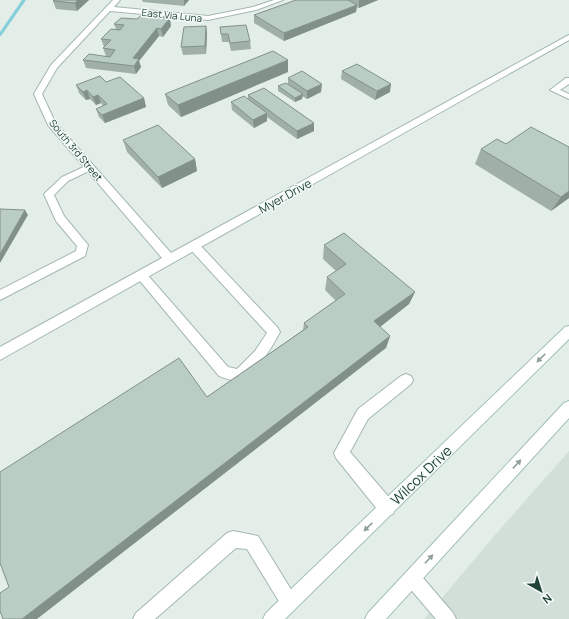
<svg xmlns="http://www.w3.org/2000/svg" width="569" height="619" font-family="Manrope,sans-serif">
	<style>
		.built { fill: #d1dfd8 }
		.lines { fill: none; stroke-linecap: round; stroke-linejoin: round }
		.stream { fill: #84cfda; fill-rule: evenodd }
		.lane-casing { stroke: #a5b7b0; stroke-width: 2 }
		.street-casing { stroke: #a5b7b0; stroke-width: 2 }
		.secondary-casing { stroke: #a2bfb4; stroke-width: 2 }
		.lane { fill: #fff; fill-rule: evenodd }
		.street { fill: #fff; fill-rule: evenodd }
		.secondary { fill: #fff; fill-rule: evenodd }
		.wall { fill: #a0b0a9 }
		.shaded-wall { fill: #82908a }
		.building { fill: #bacdc5; stroke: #82908a }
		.oneway { fill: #90a09c }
		.labels { text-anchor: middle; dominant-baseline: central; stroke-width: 3; stroke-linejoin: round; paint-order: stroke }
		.far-street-label { font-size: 10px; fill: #204238; stroke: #f4faf7 }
		.street-label { font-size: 12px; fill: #204238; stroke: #f4faf7 }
		.near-street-label { font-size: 14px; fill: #204238; stroke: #f4faf7 }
	</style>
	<rect width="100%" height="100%" fill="#e3eee9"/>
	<path class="built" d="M569,451V619H424L489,542Z"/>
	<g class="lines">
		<path class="stream" d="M22,0H26L1,36H0V32Z"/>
		<defs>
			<path id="lane" d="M566,78H569V84L560,90L569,94V99L550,90Z
				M90,164L95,167L93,169L68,181L54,195L64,216L88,245L85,256L0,300V290L76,251L77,246L56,221L44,194L62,177Z
				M194,242L198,243L278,328L280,332C274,344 254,377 241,380C235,382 225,378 219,376L135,275L137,272L141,271L145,272L228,367L237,369L255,351L267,333L190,249L189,246L190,243Z
				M406,374L411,376L413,380L411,384L368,419L350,452L393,502L395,508L393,514L387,516L381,514L336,458L334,453L358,409L401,376Z
				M233,531L258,536L295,596L298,602L295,608L289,611L283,608L247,549L236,548L155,619H133L136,613L227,533Z"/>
			<path id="street" d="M113,0H120L114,7L208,16L253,7L274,0H283L256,10L208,20L110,11L57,68L42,94L55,122L171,253L567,36L569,35V40L0,360V347L162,258L48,125L34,94L51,65Z
				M412,570L418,572L453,613L456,619H436L406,584L404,578L406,572Z"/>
			<path id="secondary" d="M569,326V339L285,619H263L266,613L565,327Z
				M569,401V418L386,619H365L368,613L564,403Z"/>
		</defs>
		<use href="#lane" class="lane-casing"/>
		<use href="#street" class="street-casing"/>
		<use href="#secondary" class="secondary-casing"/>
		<use href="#lane" class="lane"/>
		<use href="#street" class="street"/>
		<use href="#secondary" class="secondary"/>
	</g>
	<path class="wall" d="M55,0H89L77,11L56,9L53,1Z
		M142,0H189L184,6L143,2Z
		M296,0H378L359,8L357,7L356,12L284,41L254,23V15Z
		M114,24L171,26L163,37L159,36L139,61L141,67L136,74L86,68L83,60L106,56L103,48L105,47H104L101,39L116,29Z
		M206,26L207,34L206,54L183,55L181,47Z
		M220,27L250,41L251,49L231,51L229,42H222Z
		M342,71L390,92L375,100L341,79Z
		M288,72L181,117L168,105L165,94Z
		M288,78L321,92L307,99L302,96V99L295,102L278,91V86L288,84Z
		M106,82L144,98L146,107L105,123L99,117L96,109L103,106L101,103L96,105L90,99L86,100L79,93L76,85Z
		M248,95L314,131L297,139L267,117V121L254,128L232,110L231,102L248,99Z
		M123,140L195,159L197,171L162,188L127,152Z
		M481,149L569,198L551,211L475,164Z
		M324,245L415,292L409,304L380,327L390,336L386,348L9,587L207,397L303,330L304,323L336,301L325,290L327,277L336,271L323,259Z"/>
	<path class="shaded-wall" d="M78,0H89L77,11L75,3Z
		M184,0H189L184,6Z
		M359,0H378L359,8Z
		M357,5L356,12L284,41V33Z
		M170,18L171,26L163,37L161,29Z
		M206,26L207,34L206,54L205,46Z
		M157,28L159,36L139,61L141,67L136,74L134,66L133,58Z
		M288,60V72L181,117L178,105Z
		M322,84L321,92L307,99V91Z
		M391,84L390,92L375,100L377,91Z
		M87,90L90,99L86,100L83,92Z
		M303,94L302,99L295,102V98Z
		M98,95L101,103L96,105L93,97Z
		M144,98L146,107L105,123L102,115Z
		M267,113V121L254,128L253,120Z
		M314,123V131L297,139V131Z
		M195,159L197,171L162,188L158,177Z
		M569,191V198L551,211L561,197Z
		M25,210L28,215L0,263V254Z
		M415,292L409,304L371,334L374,321Z
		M390,336L386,348L37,619H22Z"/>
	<path class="building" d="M55,0H78L75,3L53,1Z
		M296,0H348L357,5L284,33L254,15Z
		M141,15L170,18L161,29L157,28L133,58L139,59L134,66L83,60L89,54L110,57L115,50L103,48L111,40L101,39L111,29L120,30L124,25L114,24L121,18L137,19Z
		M246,25L250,41L230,43L228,34H221L220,27Z
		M206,26L205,46L181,47L184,27Z
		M273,51L288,60L178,105L165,94Z
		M357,64L391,84L377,91L342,71Z
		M302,71L322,84L307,91L288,78Z
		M100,76L106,82L120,77L144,98L102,115L96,109L107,104L98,95L93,97L87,90L83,92L76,85Z
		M286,83L303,94L295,98L278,86Z
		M264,88L314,123L297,131L248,95Z
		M244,96L267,113L253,120L231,102Z
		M158,125L195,159L158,177L123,140Z
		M531,127L569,147V191L561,197L481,149L497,139L506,144Z
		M0,209L25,210L0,254Z
		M344,233L415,292L374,321L390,336L22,619H3L0,611V593L9,587L0,563V472L179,358L207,397L308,327L304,323L345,294L327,277L346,264L324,245Z"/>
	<defs><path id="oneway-solid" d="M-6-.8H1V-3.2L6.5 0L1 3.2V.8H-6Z"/></defs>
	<g class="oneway">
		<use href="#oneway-solid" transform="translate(541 358) rotate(136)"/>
		<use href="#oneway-solid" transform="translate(517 464) rotate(-47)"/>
		<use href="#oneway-solid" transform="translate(368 527) rotate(136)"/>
		<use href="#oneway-solid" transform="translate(429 559) rotate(-47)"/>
	</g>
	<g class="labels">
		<g class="far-street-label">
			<text transform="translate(172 15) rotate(6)">East Via Luna</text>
			<text transform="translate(76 150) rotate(50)">South 3rd Street</text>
		</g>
		<g class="street-label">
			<text transform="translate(285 196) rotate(-29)">Myer Drive</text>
		</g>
		<g class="near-street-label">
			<text transform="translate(421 475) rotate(-44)">Wilcox Drive</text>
		</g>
	</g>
	<g transform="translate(541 591) rotate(141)" stroke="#f4faf7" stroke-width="3" paint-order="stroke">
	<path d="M0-3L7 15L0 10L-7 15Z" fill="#204238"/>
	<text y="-6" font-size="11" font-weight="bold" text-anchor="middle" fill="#204238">N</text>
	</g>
</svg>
